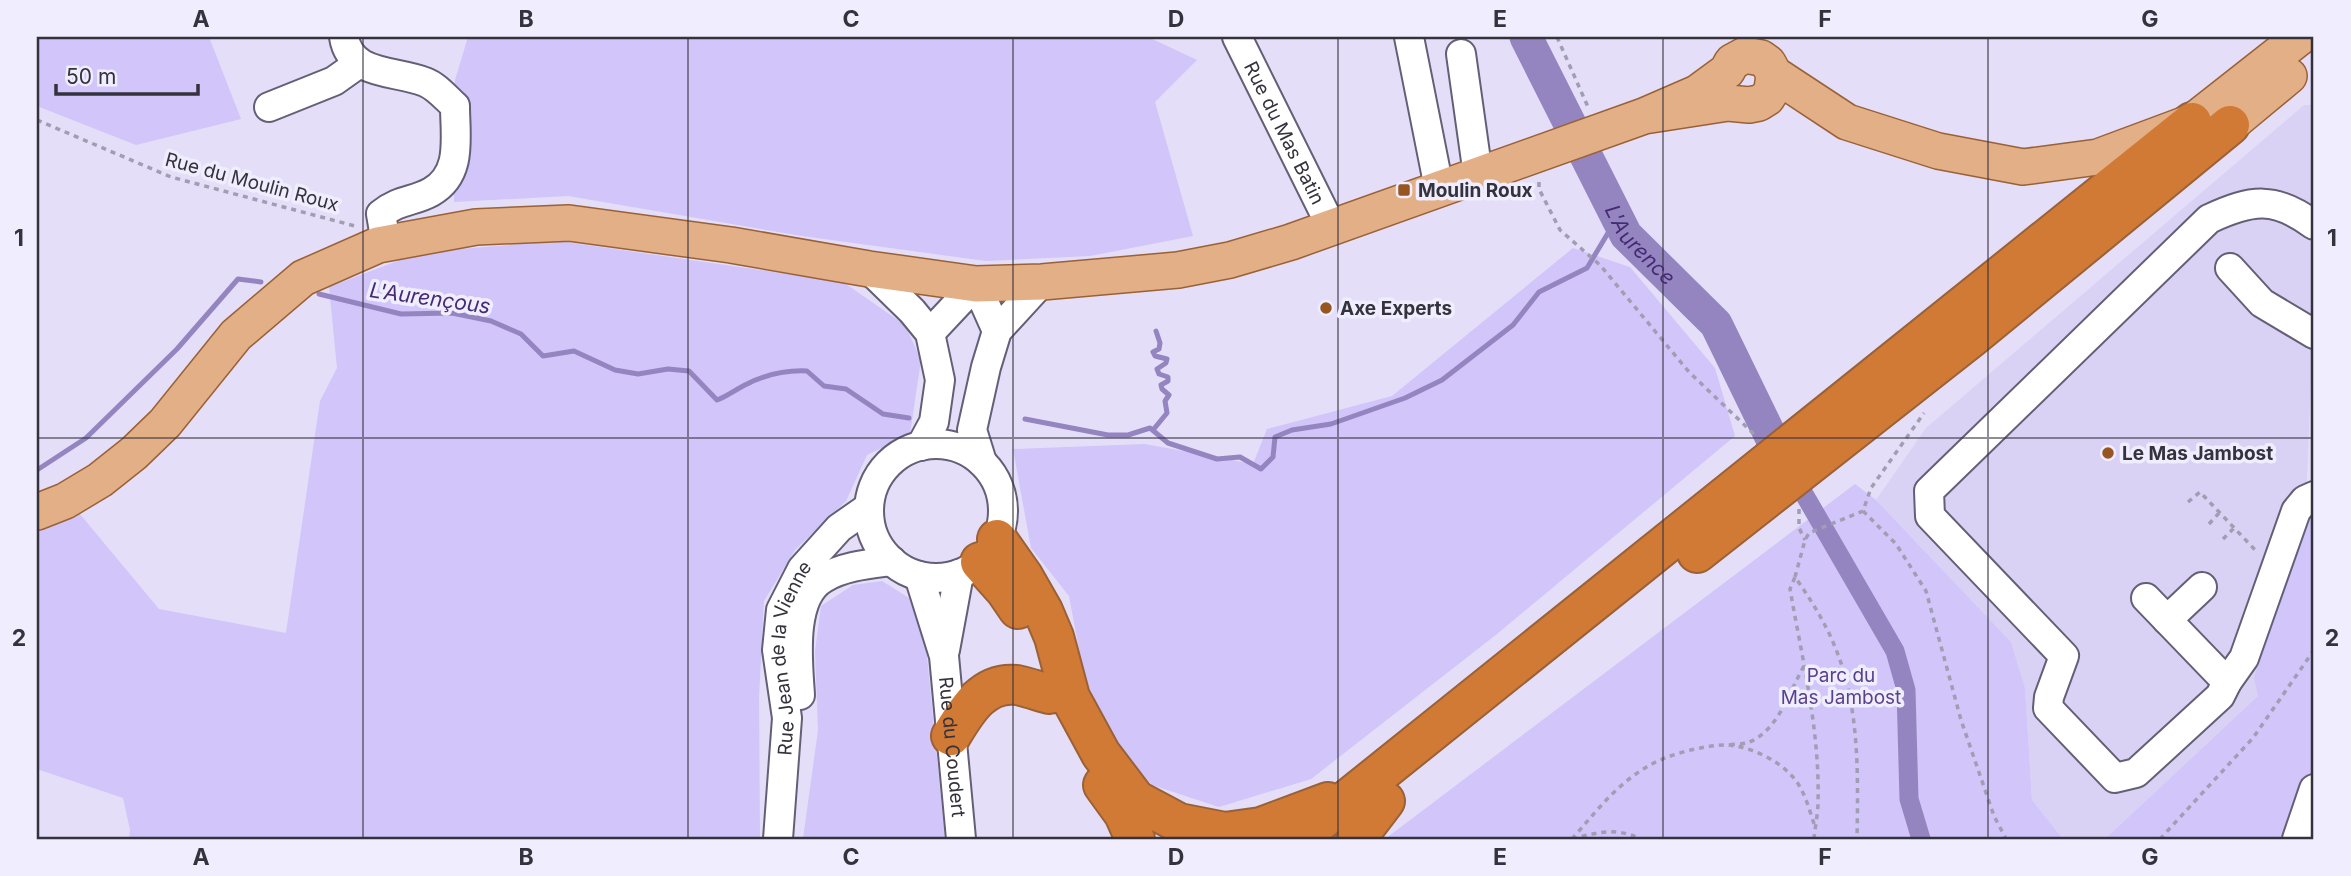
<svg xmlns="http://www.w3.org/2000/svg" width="2351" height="876" font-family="Inter,sans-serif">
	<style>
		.built { fill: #d9d2f4 }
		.green { fill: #d1c5fa }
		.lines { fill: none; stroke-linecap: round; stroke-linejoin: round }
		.stream { stroke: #9485c1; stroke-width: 5 }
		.canal { stroke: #9485c1; stroke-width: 19 }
		.river { stroke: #9485c1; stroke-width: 33 }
		.minor-casing { stroke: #645f76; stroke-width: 32 }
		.major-casing { stroke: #9a6137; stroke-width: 38 }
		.highway-casing { stroke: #9a6137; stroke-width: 42 }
		.path { stroke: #a19db2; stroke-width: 3.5; stroke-dasharray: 5 5; stroke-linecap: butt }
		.minor { stroke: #fff; stroke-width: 28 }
		.major { stroke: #e3af86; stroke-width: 35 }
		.highway { stroke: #d17a35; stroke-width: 38 }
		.grid { fill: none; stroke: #34323c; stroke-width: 2; stroke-opacity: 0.55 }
		.poi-dot { fill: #975621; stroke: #f0edfe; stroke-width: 2.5 }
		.labels { text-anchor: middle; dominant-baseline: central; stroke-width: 7; stroke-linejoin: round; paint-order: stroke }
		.street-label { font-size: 19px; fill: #34323c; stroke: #f0edfe }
		.poi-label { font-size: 19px; font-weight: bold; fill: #34323c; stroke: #f0edfe; text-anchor: start }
		.park-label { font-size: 19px; fill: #59428c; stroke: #f0edfe }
		.water-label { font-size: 21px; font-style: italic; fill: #442b74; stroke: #f0edfe }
		.neatline { fill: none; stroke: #34323c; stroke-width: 2.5 }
		.grid-label { font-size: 23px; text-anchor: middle; font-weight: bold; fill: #34323c }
	</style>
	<rect width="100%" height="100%" fill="#e4def9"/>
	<path class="built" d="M2304,105H2314V310L2306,501L2258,696L2105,839H2063L2032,800L2025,688L2011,642L1876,500L1926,428Z"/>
	<path class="green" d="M37,37H209L241,119L136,145L37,106Z
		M468,37H1148L1197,60L1155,102L1193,236L1090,256L986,261L802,236L568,196L454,202L455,80Z
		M559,241L843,282L905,325L921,360L910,434L867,455L846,501L795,550L764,601L759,697L760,839H129L130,830L123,798L37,769V530L79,513L159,609L286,633L320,401L337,368L329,287L421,252Z
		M1573,248L1630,267L1715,368L1735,436L1497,634L1311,779L1219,807L1152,785L1114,741L1084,676L1069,596L1031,548L1013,449L1145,444L1253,464L1267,429L1392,396Z
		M1855,484L1876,500L2011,642L2025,688L2032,800L2063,839H1385Z
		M2314,497V839H2105L2258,696L2254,678L2295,546Z
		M882,581L909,598L926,646L945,839H803L818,730L815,651L821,606L853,585Z"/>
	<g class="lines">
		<path class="stream" d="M319,294L401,314L452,313L491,321L521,334L543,356L574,351L615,370L638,374L668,369L689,371L717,400C728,396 736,389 747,384C767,374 785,370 807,371L824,386L846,389L883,414L909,418
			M1025,419L1108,435H1128L1150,428L1168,443L1217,459L1240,457L1261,469L1273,457L1275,437L1292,430L1331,424L1405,398L1442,380L1513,325L1539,292L1587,268L1617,218
			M1153,430L1167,413L1165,401L1169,395L1162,389L1161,385L1168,381V377L1159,374L1157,369L1166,363L1167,359L1155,356L1153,352L1159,349L1160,343L1156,331
			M37,470L86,438L177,349L238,279L261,282"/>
		<path class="canal" d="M1804,494L1895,651L1906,690L1909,799L1921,839"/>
		<path class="river" id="s1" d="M1526,37L1626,235L1716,324L1772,439"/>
		<defs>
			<g id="minor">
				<path d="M344,37C350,76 395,70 425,82C436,86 446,98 455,106C455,137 463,174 431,192C413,202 400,199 381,214L386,243"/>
				<path id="s2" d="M1237,37L1332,228"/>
				<path d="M1409,37L1439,188"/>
				<path d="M1461,54L1478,175"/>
				<path d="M269,107L334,81L358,64"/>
				<path d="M2314,225C2275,196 2252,199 2209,219L1929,491L1930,516L2064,656L2049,697L2048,708L2115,778L2136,773L2220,696L2227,682L2244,658L2296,511L2305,500L2314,496"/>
				<path d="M2230,268L2262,303L2314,334"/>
				<path d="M869,269L912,311L930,333L940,380L934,422L921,446"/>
				<path d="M930,333L976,284L997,331"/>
				<circle cx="936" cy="511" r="67"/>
				<path d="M982,462L972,430L986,367L997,331L1042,282"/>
				<path id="s3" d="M919,576L944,656L961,839"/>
				<path d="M2146,598L2227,682"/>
				<path d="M2167,620L2202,587"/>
				<path d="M945,650L959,574"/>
				<path d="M800,695C798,663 790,597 824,578C844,566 869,564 892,561"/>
				<path id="s4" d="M778,839L787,718L777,650L781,610L802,569L839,528L869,507"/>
				<path d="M2297,839L2314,789"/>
			</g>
			<path id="major" d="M1774,74L1847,122L1938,151L2023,167L2098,157L2192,122L2300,37
				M2230,125L2289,76
				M37,512L65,501L100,480L134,453L165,423L236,335L303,278L378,245L476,227L569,223L731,245L869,269L976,284L1042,282L1178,270L1230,260L1291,242L1644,116L1697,93L1727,71L1732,62L1745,55L1761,58L1768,63L1774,74L1772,90L1767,98L1759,103L1749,105L1728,103L1644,116"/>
			<path id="highway" d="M997,539L1023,576L1043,611L1054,637L1070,697L1101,754L1136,800L1179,823L1225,832L1261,827L1328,802
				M1697,553L1972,337L2230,125
				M980,562L1005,590L1018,609
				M951,736C966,711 983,681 1017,685C1027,687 1038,691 1049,694
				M1103,785L1124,814L1135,839
				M1298,839L2192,122
				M1356,839L1385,801"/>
		</defs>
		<use href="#minor" class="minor-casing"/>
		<use href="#major" class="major-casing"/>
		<use href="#highway" class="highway-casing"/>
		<path class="path" d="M1557,37L1588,107
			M37,120L171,177L355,226
			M1539,182V189L1560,230L1600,265L1689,372L1756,436
			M2188,502L2200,492L2258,553
			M1799,509V528L1805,540
			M1863,511L1896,544L1926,591L1961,720L1994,816L2006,839
			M2209,524L2219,513
			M2314,533V559
			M2223,539L2234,528
			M1795,577L1805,540L1809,533L1863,511L1871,488L1924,413
			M1730,745C1735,744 1742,744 1747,743C1778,732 1789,692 1804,666
			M1572,839C1594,814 1615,786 1645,768C1665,755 1703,745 1727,745C1748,746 1776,759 1790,774C1804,787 1809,809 1815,827
			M1572,839C1599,832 1615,827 1641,839
			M1814,839C1815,827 1818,814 1818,802C1820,731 1802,658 1790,589L1795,577C1811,600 1825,622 1835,647C1860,707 1858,776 1857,839
			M2160,839L2253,738L2314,650"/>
		<use href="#minor" class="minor"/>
		<use href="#major" class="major"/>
		<use href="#highway" class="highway"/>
	</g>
	<path class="grid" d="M363,37V839M688,37V839M1013,37V839M1338,37V839M1663,37V839M1988,37V839M37,438H2314"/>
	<g class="poi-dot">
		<rect x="1397" y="183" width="14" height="14" rx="3.5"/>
		<circle cx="1326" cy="308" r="7"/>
		<circle cx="2108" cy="453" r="7"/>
	</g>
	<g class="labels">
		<g class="street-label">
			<text stroke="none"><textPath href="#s2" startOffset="107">Rue du Mas Batin</textPath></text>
			<text transform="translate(252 182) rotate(15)">Rue du Moulin Roux</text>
			<text stroke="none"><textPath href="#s4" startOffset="184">Rue Jean de la Vienne</textPath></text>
			<text stroke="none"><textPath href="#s3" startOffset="175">Rue du Coudert</textPath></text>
		</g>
		<g class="poi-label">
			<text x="1418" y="190">Moulin Roux</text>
			<text x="1340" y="308">Axe Experts</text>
			<text x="2122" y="453">Le Mas Jambost</text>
		</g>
		<g class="park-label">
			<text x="1841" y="675">Parc du<tspan x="1841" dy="22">Mas Jambost</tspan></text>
		</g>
		<g class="water-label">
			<text stroke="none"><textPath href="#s1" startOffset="238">L'Aurence</textPath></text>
			<text transform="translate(430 298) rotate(8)">L'Aurençous</text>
		</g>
	</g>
	<rect width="2351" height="876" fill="none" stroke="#f0edfe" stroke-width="77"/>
	<path d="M56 84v10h142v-10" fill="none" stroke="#34323c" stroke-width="3.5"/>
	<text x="66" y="84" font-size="21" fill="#34323c" stroke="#f0edfe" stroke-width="5" paint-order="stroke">50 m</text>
	<rect x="38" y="38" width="2274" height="800" class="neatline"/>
	<g class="grid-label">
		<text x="201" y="27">A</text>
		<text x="526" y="27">B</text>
		<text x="851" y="27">C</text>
		<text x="1176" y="27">D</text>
		<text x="1500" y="27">E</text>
		<text x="1825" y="27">F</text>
		<text x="2150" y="27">G</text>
		<text x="19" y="246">1</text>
		<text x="2332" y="246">1</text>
		<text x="19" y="646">2</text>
		<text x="2332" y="646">2</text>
		<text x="201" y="865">A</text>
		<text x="526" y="865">B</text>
		<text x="851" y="865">C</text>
		<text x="1176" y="865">D</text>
		<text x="1500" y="865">E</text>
		<text x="1825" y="865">F</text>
		<text x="2150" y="865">G</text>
	</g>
</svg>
